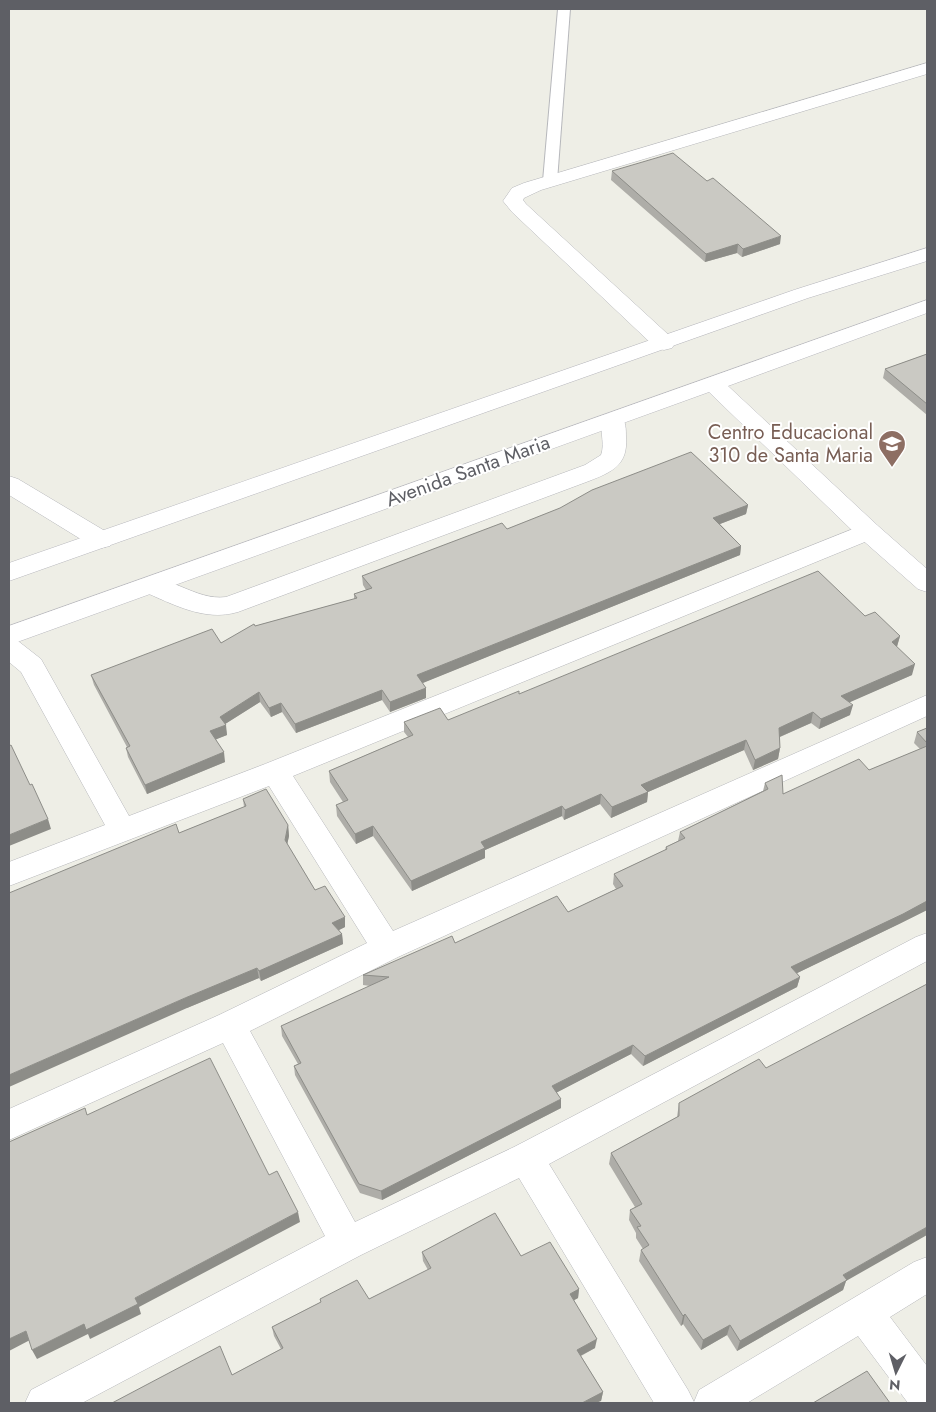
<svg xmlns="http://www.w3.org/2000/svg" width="936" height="1412" font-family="Jost,sans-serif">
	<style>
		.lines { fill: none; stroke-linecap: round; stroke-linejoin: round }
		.lane-casing { stroke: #b6b7bb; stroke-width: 2 }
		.street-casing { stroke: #b6b7bb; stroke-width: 1 }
		.secondary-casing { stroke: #b8b8be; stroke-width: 1 }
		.lane { fill: #fff; fill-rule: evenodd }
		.street { fill: #fff; fill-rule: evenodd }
		.secondary { fill: #fff; fill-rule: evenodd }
		.wall { fill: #aeada8 }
		.shaded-wall { fill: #8d8d88 }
		.building { fill: #cac9c3; stroke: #8d8d88 }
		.labels { text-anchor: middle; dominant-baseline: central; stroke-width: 4; stroke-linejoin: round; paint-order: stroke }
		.education-label { font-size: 20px; fill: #785e54; stroke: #fff; text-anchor: end }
		.street-label { font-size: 20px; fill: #5e5f65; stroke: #fff }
	</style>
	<rect width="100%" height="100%" fill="#eeeee6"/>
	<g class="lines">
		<defs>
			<path id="lane" d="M558,9H570L557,181L555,184H545L543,181Z"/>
			<path id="street" d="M927,63V74L541,190L524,198L523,200L526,204L672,338L675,343L672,348L664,350L656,348L512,212L503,201L512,188L524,183Z
				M613,413L621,415C626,422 626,429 626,438C628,465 612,472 589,481L238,612C204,622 173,604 142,591L138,585L142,579C167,572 195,601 226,597L585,465L601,455C606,442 597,426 605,415Z
				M9,476L18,479L110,534L113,540L110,546L101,548L92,546L9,495Z
				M868,523L877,525L880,531L877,537L293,776L393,931L927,695V716L398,957L250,1031L355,1222L514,1147L916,937L927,933V961L549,1164L688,1390L694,1402L699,1390L914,1262L927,1257V1294L890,1317L927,1366V1403H908L858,1336L747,1403H654L519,1178L361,1255L82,1403H25L31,1390L325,1236L223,1043L9,1140V1109L219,1015L367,943L269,786L9,886V862L105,825L21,672L9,662V639L18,641L41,659L129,816L265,764Z"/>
			<path id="secondary" d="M927,248V261L808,298L9,581V563L794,290Z
				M927,300V313L728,386L877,525L927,569V592L918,589L859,537L709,392L9,645V626Z"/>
		</defs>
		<use href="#lane" class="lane-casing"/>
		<use href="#street" class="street-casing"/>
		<use href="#secondary" class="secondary-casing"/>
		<use href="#lane" class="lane"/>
		<use href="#street" class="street"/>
		<use href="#secondary" class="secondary"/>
	</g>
	<path class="wall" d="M612,171L780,244L742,257L737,253L705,262L611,180Z
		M927,354V415L883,378L885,369Z
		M748,505L746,514L720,524L741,546L740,555L422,683L426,698L390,712L382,700L296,733L282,712L271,717L260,702L225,724L227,735L216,739L225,762L147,794L128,757L126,748L127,747L94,685L91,675L221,643L255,626L354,599V594L366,590L363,585L362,576L507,529Z
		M865,616L900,636L897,647L912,675L849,702L850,715L819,729L811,723L780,737V748L778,759L753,770L744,750L648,792L647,802L611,818L600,804L564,820L562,816L485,850V858L412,891L373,836L356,844L337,816L336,805L343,802L330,782L329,771L408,737L404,732V722L448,720L519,694Z
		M927,728V910L899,924L797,973L800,977L797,987L643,1066L631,1054L557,1092L561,1108L382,1200L360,1193L295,1075L294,1066L298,1064L282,1036L281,1026L370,986L363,985V975L455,943L568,912L616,889L613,884L614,874L665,850L666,847L678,841L680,832L763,791L765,783L783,794L869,770L920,749L914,743L917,732Z
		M243,799L288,825L289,836L287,844L315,890L345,927L339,930L342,934L343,944L261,981L259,978L187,1008L179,833L244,807Z
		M679,1103L846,1281L843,1290L737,1351L727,1335L701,1350L683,1324L681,1326L639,1261L641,1250L643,1249L636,1238V1233L629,1220L630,1210L635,1207L609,1164L611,1153L677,1117Z
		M422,1252L521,1256L579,1289L578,1298L574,1300L595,1348L581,1356L603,1392L601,1401L112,1403L232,1375L281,1349L274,1336L272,1327L321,1302L320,1299H369L428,1270L423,1261Z"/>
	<path class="shaded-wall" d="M781,236L780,244L742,257L743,249Z
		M738,244L737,253L705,262L706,254Z
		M748,505L746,514L712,527L713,518Z
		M741,546L740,555L418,685L417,675Z
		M900,636L897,646L889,652L892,642Z
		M915,664L912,675L839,707L841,696Z
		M426,688V698L390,712V702Z
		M382,690V700L296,733L295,724Z
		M259,692L260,702L222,726L220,717Z
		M281,703L282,712L271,717L269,708Z
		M853,705L850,715L819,729L821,719Z
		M813,712L811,723L777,738L779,728Z
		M226,725L227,735L212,741L210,731Z
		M746,740L744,750L648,792L647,802L611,818L612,807L641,785Z
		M780,748L778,759L753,770L755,760Z
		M224,752L225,762L147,794L145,785Z
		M601,794L600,804L564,820L565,810Z
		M562,806V816L485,850V858L412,891L411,881L481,842Z
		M48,819L51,829L9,846V835Z
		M288,825L289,836L286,850L285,840Z
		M373,826V836L356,844L355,834Z
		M927,901V910L899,924L789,977L791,967Z
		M345,917V927L333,933L332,923Z
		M342,934L343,944L261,981L259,971Z
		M257,968L259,978L187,1008L9,1087V1075L185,998Z
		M800,977L797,987L643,1066L645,1056Z
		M633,1045L631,1054L552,1095V1086Z
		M561,1099V1108L382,1200L381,1191Z
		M298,1212L300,1222L139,1307L141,1314L90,1339L88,1334L37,1359L32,1350L135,1298Z
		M927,1227V1235L846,1281L843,1290L737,1351L740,1341L843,1275Z
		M579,1289L578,1298L569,1303L570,1294Z
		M685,1314L683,1324L681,1326L683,1316Z
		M730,1325L727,1335L701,1350L703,1340Z
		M26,1331L30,1340L9,1351V1339Z
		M597,1339L595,1348L576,1358L577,1350Z
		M603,1392L601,1401L596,1403H582Z"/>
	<path class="building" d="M673,153L707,181L713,178L781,236L743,249L738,244L706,254L612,171Z
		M927,354V404L885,369Z
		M691,452L748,505L713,518L741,546L417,675L426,688L390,702L382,690L295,724L281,703L269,708L259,692L220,717L226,725L210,731L224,752L145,785L126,748L130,746L91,675L212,629L221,643L254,624L255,626L357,598L354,594L372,588L362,576L502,523L507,529L560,508L592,490Z
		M818,571L865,616L875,612L900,636L892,642L915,664L841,696L853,705L821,719L813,712L779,728L780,748L755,760L746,740L641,785L648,792L612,807L601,794L565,810L562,806L481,842L485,848L411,881L373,826L355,834L336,805L348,800L329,771L413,735L404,722L440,708L448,720L519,691V694Z
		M927,728V743L917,732Z
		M11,745L30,785L32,784L48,819L9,835V746Z
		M927,746V901L903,914L791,967L800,977L645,1056L633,1045L552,1086L561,1099L381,1191L359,1184L294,1066L301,1063L281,1026L389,977L363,975L452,936L455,943L557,896L568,912L623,886L614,874L667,849L666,847L685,838L680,832L768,789L765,783L782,775L783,794L859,759L869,770Z
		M266,789L288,825L285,840L315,890L325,886L345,917L332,923L342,934L259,971L257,968L185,998L9,1075V893L176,824L179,833L246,806L243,799Z
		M927,984V1227L843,1275L847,1280L740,1341L730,1325L703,1340L685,1314L683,1316L641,1250L649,1245L637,1227L641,1226L630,1210L642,1204L611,1153L679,1116V1103L759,1059L766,1068Z
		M210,1058L269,1175L277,1171L298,1212L135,1298L138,1304L86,1330L84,1324L32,1350L26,1331L9,1339V1142L85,1108L87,1115Z
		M495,1213L521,1256L550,1242L579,1289L570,1294L597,1339L577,1350L603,1392L582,1403H112L220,1346L232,1375L283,1348L272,1327L321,1302L320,1299L357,1280L369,1299L431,1268L422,1252Z
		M867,1371L890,1403H813Z"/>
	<defs>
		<symbol id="school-pin" viewBox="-11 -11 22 30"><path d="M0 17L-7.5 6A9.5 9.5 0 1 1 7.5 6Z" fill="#8d6e63" stroke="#fff"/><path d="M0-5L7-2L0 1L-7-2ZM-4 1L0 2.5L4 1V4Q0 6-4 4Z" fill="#fff"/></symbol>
	</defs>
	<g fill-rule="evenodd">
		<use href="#school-pin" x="876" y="428" width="32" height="43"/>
	</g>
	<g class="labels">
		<g class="education-label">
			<text x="873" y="432">Centro Educacional<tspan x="873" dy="23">310 de Santa Maria</tspan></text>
		</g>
		<g class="street-label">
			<text transform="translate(468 471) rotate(-20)">Avenida Santa Maria</text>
		</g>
	</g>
	<rect width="936" height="1412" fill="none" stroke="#5e5f65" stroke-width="20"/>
	<g transform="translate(896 1372) rotate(185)" stroke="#ffffff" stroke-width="4" paint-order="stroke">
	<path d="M0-4L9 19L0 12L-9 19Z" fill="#5e5f65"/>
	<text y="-8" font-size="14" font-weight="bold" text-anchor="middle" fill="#5e5f65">N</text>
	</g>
</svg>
